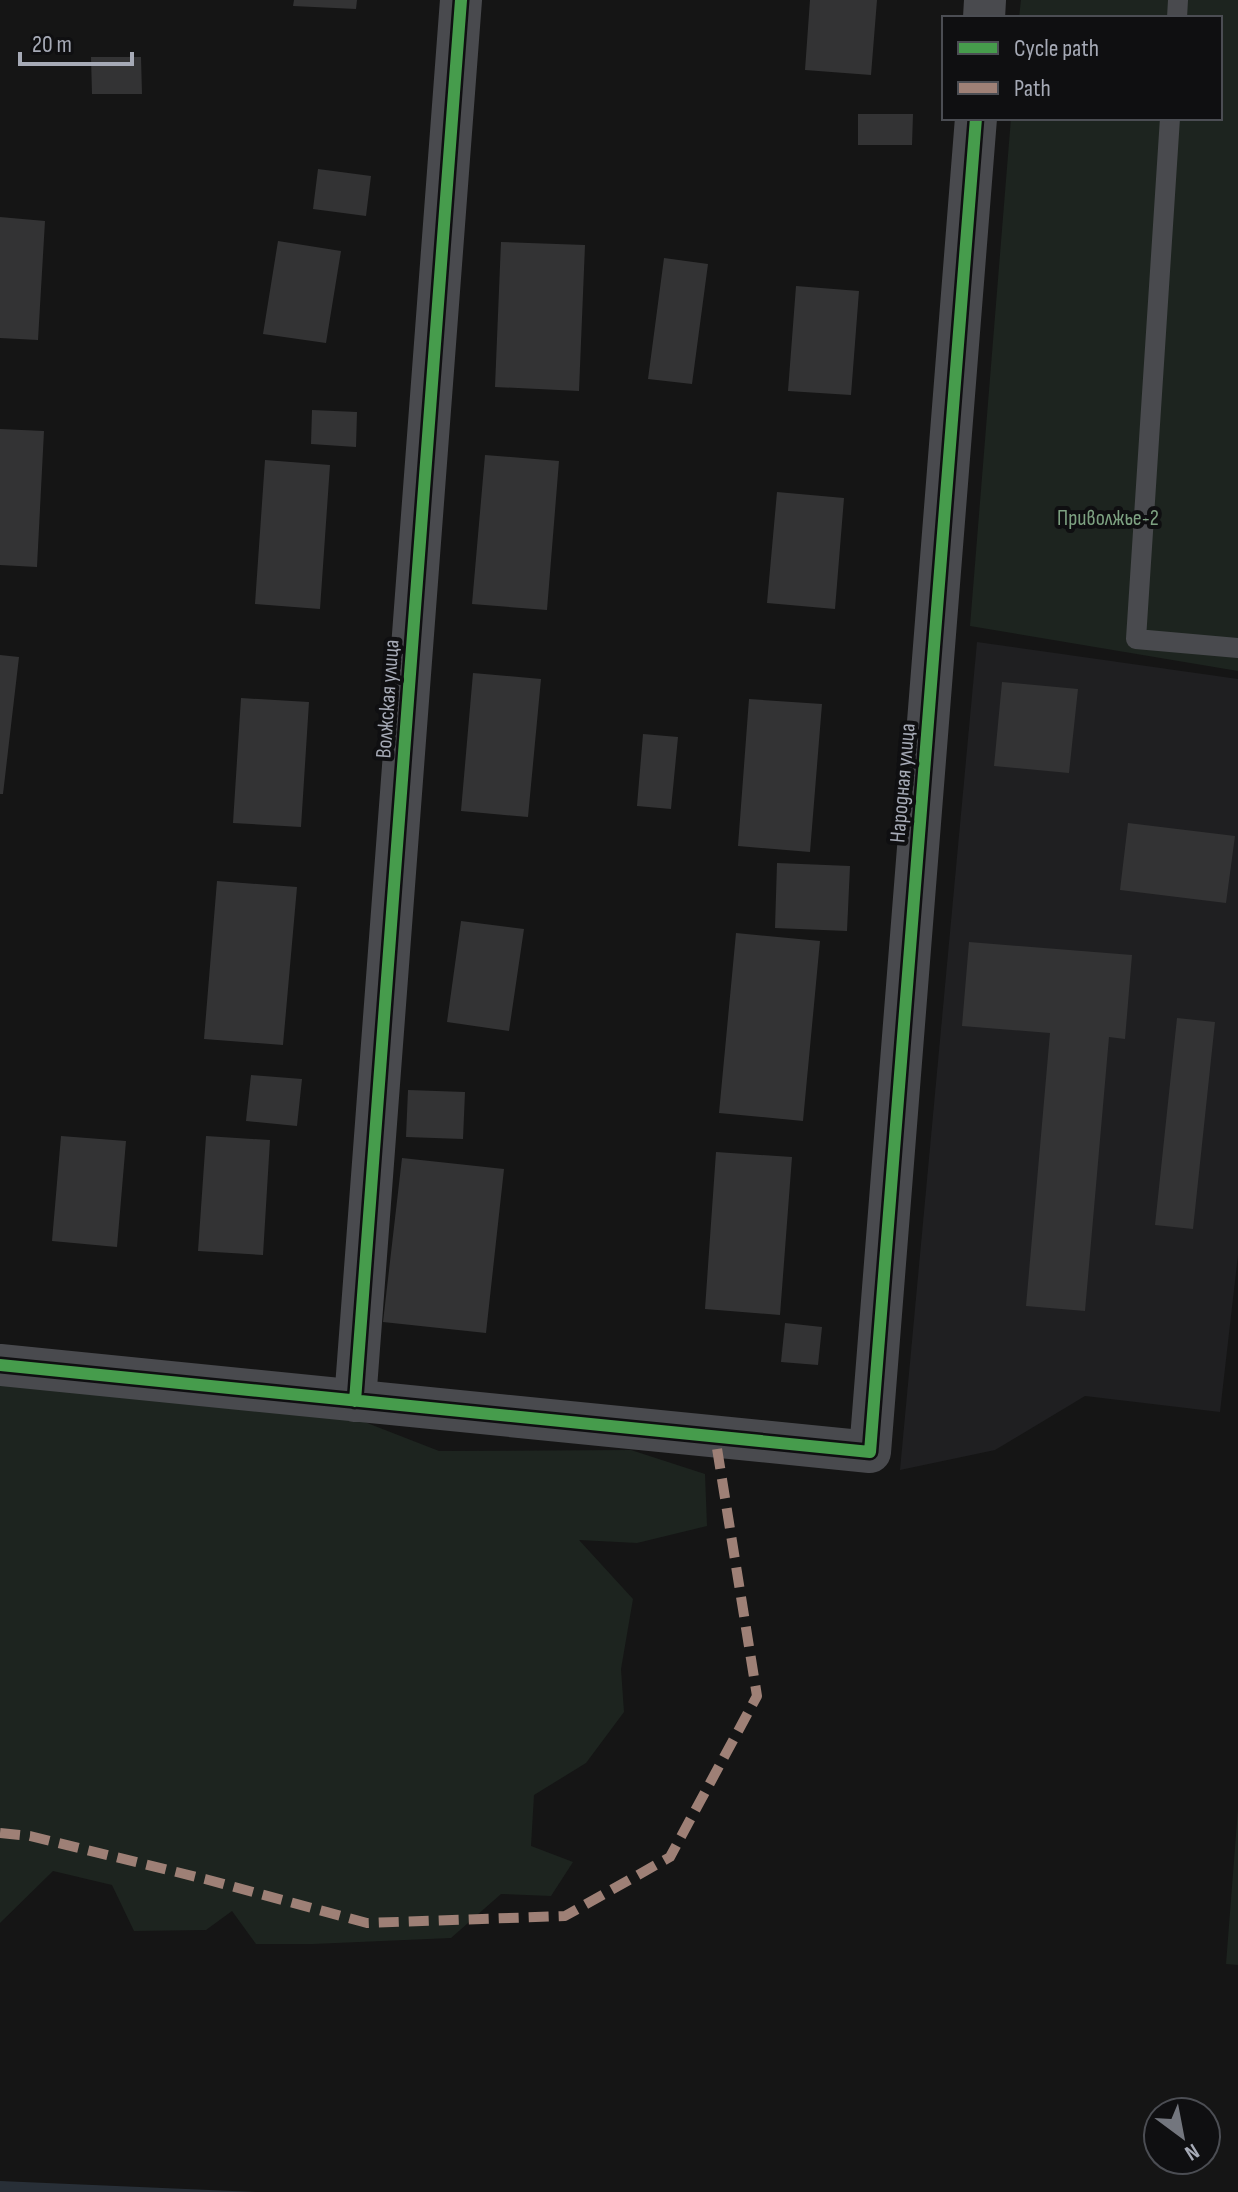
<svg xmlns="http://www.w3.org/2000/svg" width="1238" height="2192" font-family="'Sofia Sans Condensed',sans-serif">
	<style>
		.built { fill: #1f1f21 }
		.green { fill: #1d241f }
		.water { fill: #282f37 }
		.building { fill: #333334 }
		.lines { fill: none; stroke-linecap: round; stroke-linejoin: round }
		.service { stroke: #494a4e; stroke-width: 20 }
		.minor { stroke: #494a4e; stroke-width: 42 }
		.quiet { stroke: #9e8076; stroke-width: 10; stroke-dasharray: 20 10; stroke-linecap: butt }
		.cycleway-casing { stroke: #0f0f11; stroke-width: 17 }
		.cycleway { stroke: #469c4c; stroke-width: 12 }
		.labels { text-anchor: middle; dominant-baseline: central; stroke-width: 8; stroke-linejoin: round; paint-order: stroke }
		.park-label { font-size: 22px; fill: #7da181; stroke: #0f0f11 }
		.street-label { font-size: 22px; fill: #a6aab6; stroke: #0f0f11 }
	</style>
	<rect width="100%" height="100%" fill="#151515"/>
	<path class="built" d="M977,642L1238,679V1255L1220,1412L1085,1396L995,1450L900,1470Z"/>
	<path class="green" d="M1021,0H1238V671L970,626L1011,118H1220V18H1019Z
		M0,1379L362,1421L439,1451L631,1450L705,1474L707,1526L637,1543L579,1540L633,1599L621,1669L624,1712L586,1763L534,1795L531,1846L573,1862L551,1896L501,1894L451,1938L313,1944H256L232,1911L206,1930L134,1931L112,1885L53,1871L0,1923Z
		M1238,1809V1965L1226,1964Z"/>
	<path class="water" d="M0,2181L256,2192H0Z"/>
	<path class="building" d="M294,0H357L356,9L293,6Z
		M810,0H877L871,75L805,70Z
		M91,57H141L142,94H92Z
		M858,114H913L912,145H858Z
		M318,169L371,176L366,216L313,209Z
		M0,217L45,221L38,340L0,338Z
		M278,241L341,251L326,343L263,334Z
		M501,242L585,245L579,391L495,387Z
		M664,258L708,264L692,384L648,379Z
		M796,286L859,291L851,395L788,391Z
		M312,410L357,412L356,447L311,444Z
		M0,429L44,431L37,567L0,565Z
		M485,455L559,461L547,610L472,604Z
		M265,460L330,465L320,609L255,604Z
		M777,492L844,498L835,609L767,603Z
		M0,655L19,657L3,794H0Z
		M473,673L541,679L528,817L461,811Z
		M1002,682L1078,689L1069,773L994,766Z
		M241,698L309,702L301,827L233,823Z
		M749,699L822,704L810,852L738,846Z
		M643,734L678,737L671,809L637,806Z
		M1128,823L1235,836L1226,903L1120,890Z
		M777,863L850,866L847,931L775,928Z
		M217,881L297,887L283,1045L204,1039Z
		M461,921L524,929L509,1031L447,1022Z
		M736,933L820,941L803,1121L719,1113Z
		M969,942L1132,955L1125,1039L1109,1037L1085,1311L1026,1306L1050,1033L962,1026Z
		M1177,1018L1215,1022L1193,1229L1155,1225Z
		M251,1075L302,1079L297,1126L246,1121Z
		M408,1090L465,1092L463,1139L406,1137Z
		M61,1136L126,1141L117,1247L52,1241Z
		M206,1136L270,1140L263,1255L198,1251Z
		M716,1152L792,1157L780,1315L705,1309Z
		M402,1158L504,1169L486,1333L383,1322Z
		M785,1323L822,1327L818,1365L781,1362Z"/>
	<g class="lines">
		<path class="service" d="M1177,18L1178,0
			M1170,118L1136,639L1238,648"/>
		<path class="minor" d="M984,18L985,0
			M0,1365L870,1452L976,118
			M355,1401L461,0"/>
		<path class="quiet" d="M0,1833L30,1836L205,1879L367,1923L565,1916L670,1857L757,1696L715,1436"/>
		<defs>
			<path id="cycleway" d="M0,1365L870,1452L976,118
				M355,1401L461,0"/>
		</defs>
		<use href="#cycleway" class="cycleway-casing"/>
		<use href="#cycleway" class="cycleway"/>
	</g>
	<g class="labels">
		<g class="park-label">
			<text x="1108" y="518">Приволжье-2</text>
		</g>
		<g class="street-label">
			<text transform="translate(388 699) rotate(-86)">Волжская улица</text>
			<text transform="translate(903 783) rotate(-85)">Народная улица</text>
		</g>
	</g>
	<rect x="942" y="16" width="280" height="104" fill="#0f0f11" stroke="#4b4d53" stroke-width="2"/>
	<rect x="958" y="42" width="40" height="12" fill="#469c4c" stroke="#4b4d53" stroke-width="2"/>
	<text x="1014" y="56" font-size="24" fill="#a6aab6">Cycle path</text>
	<rect x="958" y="82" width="40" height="12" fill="#9e8076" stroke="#4b4d53" stroke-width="2"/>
	<text x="1014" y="96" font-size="24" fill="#a6aab6">Path</text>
	<g transform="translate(1182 2136) rotate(148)"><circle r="38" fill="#0f0f11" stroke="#4b4d53" stroke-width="2"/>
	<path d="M0-6L14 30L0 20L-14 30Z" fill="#73767e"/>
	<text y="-12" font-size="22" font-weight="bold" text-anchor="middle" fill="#a6aab6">N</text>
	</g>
	<path d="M20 52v12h112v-12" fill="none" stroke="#a6aab6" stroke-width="4"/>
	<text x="32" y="52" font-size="24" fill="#a6aab6" stroke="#0f0f11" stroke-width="6" paint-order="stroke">20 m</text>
</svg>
